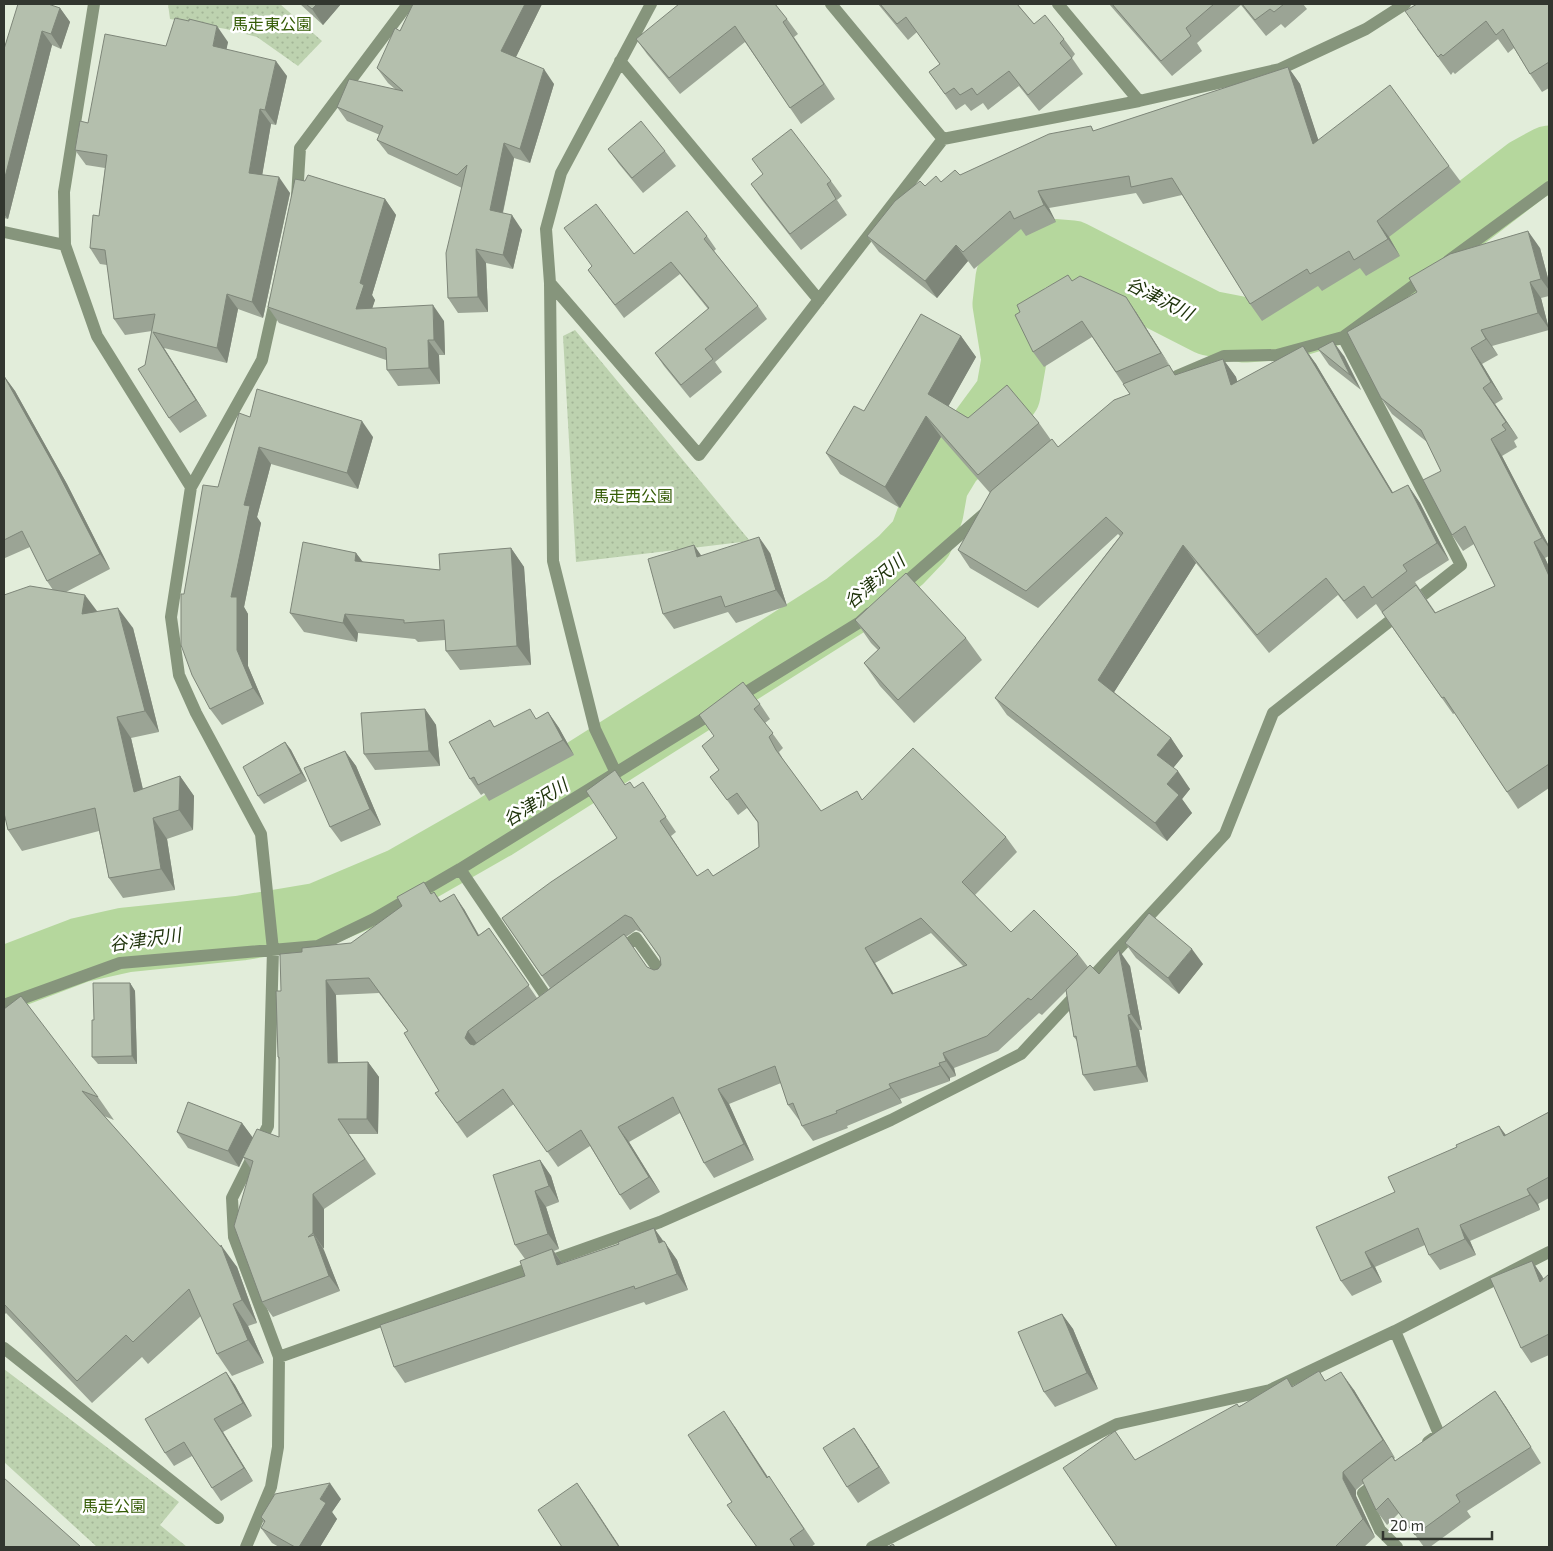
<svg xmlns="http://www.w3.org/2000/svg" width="1553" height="1551" font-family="'Exo 2','Noto Sans JP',sans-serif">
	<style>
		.park { fill: url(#park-dots) }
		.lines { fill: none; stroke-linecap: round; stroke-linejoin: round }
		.river { stroke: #b5d79d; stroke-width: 65 }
		.minor { stroke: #86957c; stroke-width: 12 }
		.wall { fill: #9ba495; fill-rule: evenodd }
		.shaded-wall { fill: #7e8679 }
		.building { fill: #b4bfad; stroke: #7e8679; fill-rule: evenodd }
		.labels { text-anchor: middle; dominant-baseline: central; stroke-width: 5; stroke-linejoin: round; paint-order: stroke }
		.park-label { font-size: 16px; fill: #355c06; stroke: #fff }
		.water-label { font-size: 18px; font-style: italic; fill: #1d3209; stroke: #fff }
	</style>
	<defs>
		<pattern id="park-dots" width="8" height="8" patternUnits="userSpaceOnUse" patternTransform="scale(1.25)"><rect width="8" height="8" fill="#bdd2af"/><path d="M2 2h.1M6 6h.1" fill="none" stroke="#a3b597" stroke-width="1.8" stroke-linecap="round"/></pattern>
	</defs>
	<rect width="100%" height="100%" fill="#e2edda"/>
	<path class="park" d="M168,4H280L322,41L298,66L257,37L226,29L170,19Z
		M575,330L750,541L576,562L563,336Z
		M4,1369L179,1502L160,1525L187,1547H97L4,1462Z"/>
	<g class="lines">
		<path class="river" d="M4,979L80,950L125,940L241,928L319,915L402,880L495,827L846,605L901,560L921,539L931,512L936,484L950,461L980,432L1008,394L1014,360L1005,304L1008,278L1026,261L1047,251L1072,253L1209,323L1245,330L1288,327L1333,313L1372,289L1527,170L1549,158"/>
		<path class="minor" d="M94,4L64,192L65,245L97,336L191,487L171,617L179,675L196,713L261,834L273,950L268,1126L232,1198L234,1237L279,1357L278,1447L271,1487L246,1547
			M651,4L561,173L546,229L550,283L699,455L943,139L1139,101L1280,69L1366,29L1405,4
			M831,4L943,139
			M1058,4L1139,101
			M620,61L819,300
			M297,197L300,148L408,4
			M4,232L65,245
			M1448,261L1549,187
			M550,283L553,561L595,729L616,773
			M1177,376L1224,356L1277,355L1343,337L1428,275
			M191,487L262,360L276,297
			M898,589L985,513
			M735,699L860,622L870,613
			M460,869L550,1002
			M616,953L636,938L664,977
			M4,1005L120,963L318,946L374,919L460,869L716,711
			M1395,1331L1439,1434L1428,1442
			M4,1348L218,1518
			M279,1357L660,1222L891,1120L1021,1054L1225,834L1273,713L1461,565L1343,337
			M1379,1481L1363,1493L1380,1530L1397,1547
			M872,1547L1117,1424L1270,1390L1395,1331L1549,1252"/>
	</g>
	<path class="wall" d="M300,4H341L323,25Z
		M413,4H542L516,57L554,84L530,163L514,158L503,213L522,230L513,269L486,263L488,312L458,313L448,298L462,188L388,154L377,140L380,135L347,121L337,107L395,89L388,83L377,68L400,31Z
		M878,4H1017L1034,24L1064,39L1075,54L1072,58L1083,74L1039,111L1019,86L988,110L983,103L971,111L965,104L956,110L929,72L940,64L917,32L908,40Z
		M1109,4H1303L1307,9L1285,28L1281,24L1266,36L1241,5L1197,43L1202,51L1172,76Z
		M1549,4V88L1542,92L1530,74L1514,48L1508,53L1498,39L1455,74L1453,72L1451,75L1417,29Z
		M60,8L70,22L61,49L52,45L8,219L4,218V49Z
		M787,19L798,34L794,37L835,99L801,124L745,42L680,94L647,54L636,39Z
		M228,42L226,49L287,76L276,125L271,124L262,175L290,193L263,318L238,309L227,363L164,348L207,416L180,433L169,418L145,365L152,331L125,335L114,319L107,265L100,264L90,248L99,216L105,168L86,165L75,150L88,123L166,46Z
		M1288,67L1300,84L1318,140L1449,166L1461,182L1389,237L1400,256L1366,276L1360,268L1322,291L1318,286L1262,321L1250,304L1182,195L1143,204L1136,193L1049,208L1056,222L1026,236L1021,229L974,269L968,261L937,298L879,252L867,236L925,186L941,182L960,175L1091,126L1094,131Z
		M608,149L665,151L676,166L643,193L619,164Z
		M831,181L842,196L837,200L847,215L801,250L762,200L751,184Z
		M385,199L396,215L372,295L375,300L372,308L444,321L445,355H439L440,384L398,386L387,370L386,360L279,323L268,307Z
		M707,236L716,249L714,251L758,306L767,319L715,362L722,372L690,398L664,366L655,353L708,309L680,274L624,318L588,270L592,266L634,254Z
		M1540,248L1549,282V296L1541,298L1549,330L1492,346L1498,355L1482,364L1503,399L1495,404L1518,438L1514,441L1517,447L1502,456L1549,546V556L1545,558L1549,567V788L1518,809L1455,713L1453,714L1376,604L1357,619L1338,595L1269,653L1196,563L1114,692L1171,738L1183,756L1173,768L1190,789L1182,799L1192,813L1167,841L1007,715L995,698L1120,536L1118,534L1038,608L970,568L958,550L990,493L941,437L900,508L840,474L826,453L864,411L961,336L976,357L948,406L968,418L1039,423L1051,440L1058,447L1130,394L1092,337L1044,367L1033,352L1072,281L1136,312L1175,375L1223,359L1236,377L1237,382L1303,346L1316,364L1393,493L1408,485L1420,503L1449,560L1415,582L1436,613L1495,586L1474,544L1463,551L1452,535L1441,471L1427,442L1392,414L1381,398Z
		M1318,349L1344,356L1361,390L1329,365Z
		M4,376L15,391L67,484L110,569L66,592L97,612L133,628L159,732L131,738L143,789L180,776L194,796L193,830L167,839L175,890L123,898L109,878L99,831L22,851L8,830L53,590L47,581L30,547L5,558L4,556Z
		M250,417L373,437L358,489L271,464L257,517L261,523L244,607L248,614V666L264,704L222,725L210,709L184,594L218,487Z
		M694,545L701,556L770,553L787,606L736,623L728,612L674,629L663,614Z
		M511,548L524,567L531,665L460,670L446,651L445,640L418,642L415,639L358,633L357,642L304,632L290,613L356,553L363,562L440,570Z
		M855,620L966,638L982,660L914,723L880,686L864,663L878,650L871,643Z
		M760,704L770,719L765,723L783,748L779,752L784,761L821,811L863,799L1006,837L1017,852L975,895L1011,932L1078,954L1088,967L1099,974L1130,966L1142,1030H1139L1148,1082L1094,1091L1083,1075L1077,1041L1074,1037L1066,991L1042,1015L1039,1013L998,1051L954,1068L956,1076L950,1078V1081L900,1099L902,1103L847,1126L848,1128L813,1141L802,1126L800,1119L799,1120L788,1105L781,1083L729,1104L754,1160L714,1178L704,1163L680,1113L629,1142L660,1192L630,1210L620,1195L590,1146L558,1167L514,1104L467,1138L435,1093L439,1091L408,1031L379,993L336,995L338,1063L368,1062L379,1077L378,1134H349L376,1174L324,1209L323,1249L340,1291L273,1317L262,1302L251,1169L243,1157L239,1167L188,1148L177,1132L242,1123L253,1138L279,1137V1060L278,1057L281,991L302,952L351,943L434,892L441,901L464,909L479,935L489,928L537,998L550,988L502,918L617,838L615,770L625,785L634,788L653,798L676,832L671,836L697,876H713L759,847L758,823L747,808L738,815L710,777L719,770L702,746ZM636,930L643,933L660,958L661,965L658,969L654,970L647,967L626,937ZM931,933L964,967L893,994L875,963Z
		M425,709L436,725L440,766L375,770L364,754Z
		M548,712L559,728L574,755L489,801L484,793L481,795L470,779L495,727L537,719Z
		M285,742L291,750L307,781L264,804L258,796Z
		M345,751L356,766L381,825L341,842L330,827Z
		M1125,943L1203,964L1179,994L1136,958Z
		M130,983L135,991L137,1064H98L92,1057L94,1020Z
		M4,1009L98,1097L114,1120L104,1116L237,1267L257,1323L248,1326L264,1363L232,1376L217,1354L201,1316L148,1364L142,1357L92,1403L6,1313L4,1315Z
		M1549,1112V1198L1538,1204L1540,1210L1470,1241L1476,1255L1440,1270L1429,1255L1425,1245L1375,1267L1382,1282L1352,1296L1341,1281L1395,1192L1499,1126L1506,1135Z
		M540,1160L551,1176L559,1202L546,1207L559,1249L554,1251L562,1263L619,1244L654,1228L677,1260L688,1290L646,1305L644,1302L405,1383L394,1367L525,1276V1259L515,1245Z
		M1532,1261L1544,1279L1549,1274V1355L1531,1363L1521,1348Z
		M1062,1314L1073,1329L1098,1389L1055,1407L1044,1392Z
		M1319,1371L1325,1381L1354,1390L1395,1458L1394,1459L1395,1461L1495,1391L1506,1407L1541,1463L1467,1511L1471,1517L1430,1547H1424L1399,1513L1387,1525L1376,1510L1364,1483L1356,1490V1496L1375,1537L1364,1547H1117L1135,1460L1239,1406L1293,1386Z
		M226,1372L235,1385L252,1416L223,1432L253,1481L221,1501L212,1488L192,1456L174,1466L165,1453Z
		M735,1427L768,1477L780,1492L815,1544L811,1547H757L732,1502Z
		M865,1444L890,1483L858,1503L847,1487Z
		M341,1499L332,1512L337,1519L320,1547H279L272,1543L261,1528L264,1523L261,1517Z"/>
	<path class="shaded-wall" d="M317,4H341L323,25L312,9Z
		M525,4H542L512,65L501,51Z
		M60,8L70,22L61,49L51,34Z
		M217,26L228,42L224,62L213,46Z
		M42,31L52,45L8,219L4,214V181Z
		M276,61L287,76L276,125L265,110Z
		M1288,67L1300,84L1325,160L1313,144Z
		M544,69L554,84L530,163L520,149Z
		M260,109L271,124L260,188L249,173Z
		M504,143L514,158L500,225L490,210Z
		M279,177L290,193L263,318L252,302Z
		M1038,191L1049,208L1056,222L1044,205Z
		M385,199L396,215L372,295L375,300L367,324L356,309L360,283Z
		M512,215L522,230L513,269L503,255Z
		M1377,221L1389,237L1400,256L1388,239Z
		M1528,231L1540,248L1549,282V290L1541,279Z
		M956,245L968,261L937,298L925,281Z
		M476,249L486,263L488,312L478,297Z
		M1530,282L1541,298L1549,329L1538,313Z
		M227,294L238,309L227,363L217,348Z
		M1126,297L1136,312L1172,369L1161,353Z
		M433,305L444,321L445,355L434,340Z
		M1481,330L1492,346L1498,355L1486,339Z
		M153,332L164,348L207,416L196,400Z
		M961,336L976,357L943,416L928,394Z
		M428,340L439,355L440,384L429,368Z
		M1333,341L1344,356L1361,390L1350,375Z
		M1303,346L1316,364L1404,511L1392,493Z
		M1471,348L1482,364L1503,399L1491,382Z
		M1223,359L1236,377L1243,402L1231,385Z
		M4,376L15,391L67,484L110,569L100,554Z
		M1483,388L1495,404L1518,438L1506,422Z
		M926,416L941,437L900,508L885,487Z
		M362,421L373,437L358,489L347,473Z
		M1491,439L1502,456L1549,546V548L1542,538Z
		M259,447L271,464L257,517L261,523L244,607L248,614V666L264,704L253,688L237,650L231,597L244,505Z
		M1408,485L1420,503L1449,560L1437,543Z
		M759,537L770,553L787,606L776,590Z
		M1534,542L1545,558L1549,567V576Z
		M694,545L705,561L697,557Z
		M1183,545L1196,563L1111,697L1098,680Z
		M511,548L524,567L531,665L517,646Z
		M356,553L370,572L355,561Z
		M85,595L100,615L82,614Z
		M118,608L133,628L159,732L145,711Z
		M345,614L358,633L357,642L343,623Z
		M425,709L436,725L440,766L429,751Z
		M548,712L559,728L574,755L563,740Z
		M117,717L131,738L148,812L134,792Z
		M1171,738L1183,756L1169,773L1157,755Z
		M285,742L291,750L307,781L301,773Z
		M345,751L356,766L381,825L370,809Z
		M1178,771L1190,789L1182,799L1192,813L1167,841L1155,823L1167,784Z
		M180,776L194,796L193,830L179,810Z
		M153,818L167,839L175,890L161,869Z
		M454,894L464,909L488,952L478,936Z
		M865,948L875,963L903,1009L892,994Z
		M1192,949L1203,964L1179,994L1168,978Z
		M1119,950L1130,966L1142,1030L1131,1014Z
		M326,980L336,995L338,1078L328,1063Z
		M130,983L135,991L137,1064L132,1056Z
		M1128,1015L1139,1030L1148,1082L1137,1066Z
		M468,1031L479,1046L476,1053L465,1038Z
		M943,1053L954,1068L956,1076L946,1061Z
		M368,1062L379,1077L378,1134L367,1119Z
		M939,1063L950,1078V1081L940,1066Z
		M889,1084L900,1099L902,1103L891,1088Z
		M718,1089L729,1104L754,1160L744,1144Z
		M242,1123L253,1138L239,1167L228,1151Z
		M1499,1126L1510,1141L1504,1136Z
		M618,1127L629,1142L660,1192L649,1177Z
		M540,1160L551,1176L559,1202L549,1186Z
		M1527,1189L1538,1204L1540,1210L1530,1195Z
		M535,1191L546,1207L559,1249L548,1234Z
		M313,1194L324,1209V1249L313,1233Z
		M1460,1225L1470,1241L1476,1255L1465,1239Z
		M654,1228L665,1244L659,1243Z
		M314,1235L324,1250L340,1291L329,1276Z
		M664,1241L677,1260L688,1290L677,1274Z
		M221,1245L237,1267L257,1323L242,1300Z
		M552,1249L563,1265H557Z
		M1365,1252L1375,1267L1382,1282L1372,1267Z
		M1532,1261L1542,1276L1549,1292L1540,1282Z
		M233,1304L248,1326L264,1363L248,1340Z
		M1062,1314L1073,1329L1098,1389L1087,1373Z
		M226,1372L235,1385L252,1416L243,1403Z
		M1341,1372L1354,1390L1395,1458L1383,1440Z
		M1495,1391L1506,1407L1541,1463L1531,1447Z
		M724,1411L735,1427L778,1493L767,1478Z
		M214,1419L223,1432L253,1481L244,1468Z
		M854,1428L865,1444L890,1483L879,1467Z
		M1343,1472L1356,1490V1496L1375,1537L1363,1519L1343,1479Z
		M330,1483L341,1499L332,1512L337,1519L320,1547H299L320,1499Z
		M577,1483L593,1506L620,1547H619Z"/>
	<path class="building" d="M18,4H48L60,8L51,34L42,31L4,181V49Z
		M306,4H317L312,9Z
		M413,4H525L501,51L544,69L520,149L504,143L490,210L512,215L503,255L476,249L478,297L448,298L446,253L467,165L457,175L377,140L383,126L337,107L349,79L403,91L377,68L395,28L400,31Z
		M679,4H775L787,19L783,22L824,84L790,108L735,26L669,78L636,39Z
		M880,4H1017L1034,24L1045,15L1064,39L1060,43L1072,58L1028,95L1009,71L977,95L972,88L960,95L954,88L945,94L929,72L940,64L906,17L897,24Z
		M1112,4H1214L1186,28L1191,36L1161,61Z
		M1242,4H1284L1274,12L1270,9L1255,20Z
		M1417,4H1549V62L1530,74L1503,29L1496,35L1486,21L1443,56L1441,54L1438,57L1405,11Z
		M175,18L189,21V19L217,26L213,46L276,61L265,110L260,109L249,173L279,177L252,302L227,294L217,348L153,332L196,400L169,418L138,369L145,365L155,314L114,319L105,250L90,248L93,215L99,216L107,155L75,150L80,121L88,123L105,34L166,46Z
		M1288,67L1313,144L1390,85L1449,166L1377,221L1388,239L1354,260L1349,251L1310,274L1307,269L1250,304L1172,178L1131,187L1129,176L1038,191L1044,205L1014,219L1010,211L963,252L956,245L925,281L867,236L895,201L920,181L925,186L936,176L941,182L955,170L960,175L1049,134L1091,126L1093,131Z
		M641,121L665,151L632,178L608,149Z
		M791,129L831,181L827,184L836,199L790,234L751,184L763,174L752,159Z
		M308,175L385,199L360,283L364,285L356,309L433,305L434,340H428L429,368L387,370L386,348L268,307L295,179L305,181Z
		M596,204L634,254L687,211L707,236L704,239L758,306L705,349L713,359L681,385L655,353L709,308L671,262L615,305L588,270L592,266L564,228Z
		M1528,231L1541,279L1530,282L1538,313L1481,330L1486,339L1471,348L1491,382L1483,388L1506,422L1502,425L1506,430L1491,439L1542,538L1534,542L1549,576V590L1548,591L1549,592V764L1507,792L1444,697L1442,698L1382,612L1416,585L1435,613L1495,586L1465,526L1452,535L1423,480L1441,471L1421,430L1381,398L1347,332L1417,292L1409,278L1450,254Z
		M1068,275L1072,281L1080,276L1126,297L1161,353L1116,372L1082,321L1033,352L1015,315L1020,312L1017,305Z
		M921,314L961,336L928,394L968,418L1007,385L1039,423L978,475L926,416L885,487L826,453L854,406L864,411Z
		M1333,341L1350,375L1318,349Z
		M1303,346L1392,493L1408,485L1437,543L1403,565L1407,571L1372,598L1364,586L1344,601L1326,578L1257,635L1183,545L1098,680L1171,738L1157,755L1178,771L1167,784L1179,795L1155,823L995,698L1123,533L1106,517L1026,591L958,550L991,491L1052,439L1058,447L1114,400L1130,394L1123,384L1169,365L1175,375L1223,359L1231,385Z
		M4,376L56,469L100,554L47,581L22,531L4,540Z
		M257,389L362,421L347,473L259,447L244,505L250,506L231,597H237V650L253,688L210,709L192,675L181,645V594H184L203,485L218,487L239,413L250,417Z
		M759,537L776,590L725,607L721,596L663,614L648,559L694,545L697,557Z
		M303,542L356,553L355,561L440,570L439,554L511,548L517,646L446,651L444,620L404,623V620L345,614L343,623L290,613Z
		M906,573L966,638L898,700L864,663L880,648L855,620Z
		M30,586L85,595L82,614L118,608L145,711L117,717L134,792L180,776L179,810L153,818L161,869L109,878L95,808L8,830L4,813V595Z
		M743,682L760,704L754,709L773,733L769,737L776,750L821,811L857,791L862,800L913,748L1006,837L962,882L1011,932L1034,910L1078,954L1031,1000L1028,998L987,1036L943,1053L946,1061L939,1063L940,1066L889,1084L891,1088L836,1111L837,1113L802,1126L793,1103L788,1105L775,1066L718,1089L744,1144L704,1163L673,1097L618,1127L649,1177L620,1195L581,1130L547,1152L503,1089L457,1123L435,1093L439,1091L404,1033L408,1031L369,978L326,980L328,1063L368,1062L367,1119H338L365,1159L313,1194V1233L308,1237L314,1235L329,1276L262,1302L234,1226L253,1161L243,1157L257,1129L279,1137V1057H278L276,991H281L280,954L302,952V948L351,943L402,906L397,897L424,882L431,894L434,892L440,902L454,894L478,936L489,928L529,985L468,1031L465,1038L470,1044L474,1045L624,934L647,967L654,970L658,969L661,965L660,957L632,918L625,915L542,976L502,918L551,882L617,838L586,791L615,770L625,785L630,782L634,788L643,782L666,817L660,821L697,876L708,869L713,876L759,847L758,822L737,793L727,800L710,777L719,770L702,746L714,736L699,715ZM921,918L967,965L892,994L865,948Z
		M425,709L429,751L364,754L361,713Z
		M530,709L536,719L548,712L563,740L478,785L474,777L470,779L449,742L490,720L494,727Z
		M285,742L301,773L258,796L243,767Z
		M345,751L370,809L330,827L304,768Z
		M1149,913L1192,949L1168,978L1125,943Z
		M1119,950L1131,1014L1128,1015L1137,1066L1083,1075L1076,1036L1074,1037L1066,990L1090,965L1099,974Z
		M93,983H130L132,1056L92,1057V1020H94Z
		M21,996L98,1097L82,1091L221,1247V1245L242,1300L233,1304L248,1340L217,1354L189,1289L133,1342L126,1335L77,1381L4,1304V1009Z
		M188,1102L242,1123L228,1151L177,1132Z
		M1549,1112V1177L1527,1189L1530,1195L1460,1225L1465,1239L1429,1255L1418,1228L1365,1252L1372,1267L1341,1281L1316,1227L1395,1192L1388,1177L1457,1147L1456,1145L1499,1126L1504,1136Z
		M540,1160L549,1186L535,1191L548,1234L515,1245L493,1175Z
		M654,1228L659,1243L664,1241L666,1244L677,1274L635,1289L634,1286L394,1367L380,1325L525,1276L520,1261L552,1249L557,1265L619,1244L618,1242Z
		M1532,1261L1540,1282L1549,1274V1334L1521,1348L1490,1278Z
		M1062,1314L1087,1373L1044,1392L1018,1332Z
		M1319,1371L1325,1381L1341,1372L1383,1440L1343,1472V1479L1363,1519L1335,1547H1117L1063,1468L1115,1431L1135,1460L1237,1404L1239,1407L1287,1378L1292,1387Z
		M226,1372L243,1403L214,1419L244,1468L212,1488L184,1442L165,1453L145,1419Z
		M1495,1391L1531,1447L1456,1495L1460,1502L1415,1535L1388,1498L1376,1510L1362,1480L1392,1456L1395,1461Z
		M724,1411L767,1478L769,1476L804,1529L790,1539L795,1547H757L727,1505L732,1502L688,1435Z
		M854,1428L879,1467L847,1487L823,1448Z
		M4,1478L81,1547H4Z
		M330,1483L320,1499L326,1503L299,1547H295L261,1528L265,1521L261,1517L275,1494Z
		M577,1483L619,1547H562L538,1510Z
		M893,1544L895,1547H888Z"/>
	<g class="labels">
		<g class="park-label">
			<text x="272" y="23">馬走東公園</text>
			<text x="633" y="495">馬走西公園</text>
			<text x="114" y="1505">馬走公園</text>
		</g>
		<g class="water-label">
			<text transform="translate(1160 298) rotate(27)">谷津沢川</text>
			<text transform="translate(874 581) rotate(-40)">谷津沢川</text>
			<text transform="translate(535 802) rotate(-32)">谷津沢川</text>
			<text transform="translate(145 939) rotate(-8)">谷津沢川</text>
		</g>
	</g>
	<rect width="1553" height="1551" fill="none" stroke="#32362f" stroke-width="10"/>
	<path d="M1383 1531v8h109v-8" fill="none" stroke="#32362f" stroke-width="2.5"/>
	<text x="1390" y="1531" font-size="15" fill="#32362f" stroke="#ffffff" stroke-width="4" paint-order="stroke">20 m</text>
</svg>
